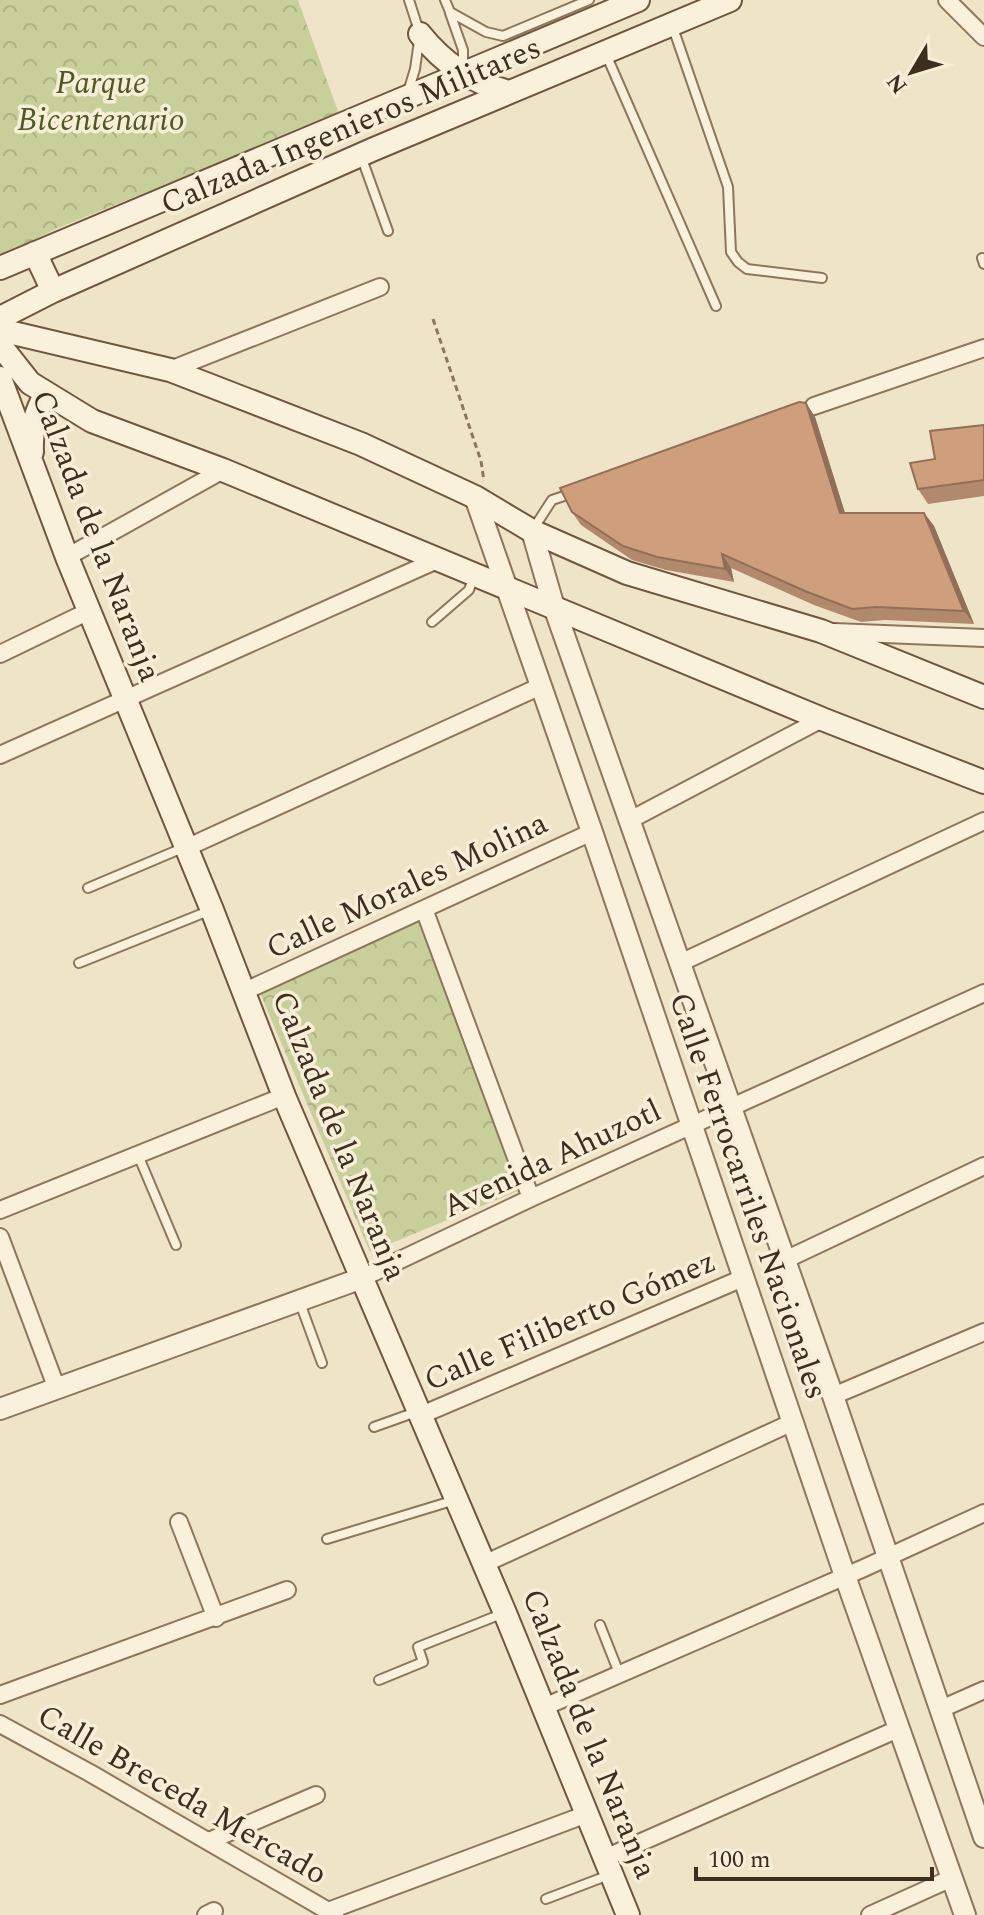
<svg xmlns="http://www.w3.org/2000/svg" width="984" height="1915" font-family="Spectral,serif">
	<style>
		.park { fill: url(#park-crowns) }
		.lines { fill: none; stroke-linecap: round; stroke-linejoin: round }
		.service-casing { stroke: #8d765c; stroke-width: 12 }
		.minor-casing { stroke: #8d765c; stroke-width: 20 }
		.tertiary-casing { stroke: #8d765c; stroke-width: 24 }
		.secondary-casing { stroke: #6f573f; stroke-width: 26 }
		.path { stroke: #8d765c; stroke-width: 3; stroke-dasharray: 6 4; stroke-linecap: butt }
		.service { stroke: #faf1dc; stroke-width: 8 }
		.minor { stroke: #faf1dc; stroke-width: 16 }
		.tertiary { stroke: #faf1dc; stroke-width: 20 }
		.secondary { stroke: #faf1dc; stroke-width: 22 }
		.wall { fill: #b2896c }
		.shaded-wall { fill: #916f58 }
		.building { fill: #cf9f7d; stroke: #916f58; stroke-width: 2 }
		.labels { text-anchor: middle; dominant-baseline: central; stroke-width: 7; stroke-linejoin: round; paint-order: stroke }
		.park-label { font-size: 32px; font-style: italic; fill: #4d5a26; stroke: #f7eed8 }
		.street-label { font-size: 32px; fill: #3d2e20; stroke: #f7eed8 }
	</style>
	<defs>
		<pattern id="park-crowns" width="20" height="18" patternUnits="userSpaceOnUse" patternTransform="scale(2)"><rect width="20" height="18" fill="#c9cf9b"/><path d="M2 6a3 3 0 1 1 6 0M12 15a3 3 0 1 1 6 0" fill="none" stroke="#aeb285"/></pattern>
	</defs>
	<rect width="100%" height="100%" fill="#f0e4c8"/>
	<path class="park" d="M0,0H298L339,114L58,228L0,256Z
		M419,919L518,1191L370,1252L260,993Z"/>
	<g class="lines">
		<defs>
			<path id="service" d="M445,0L450,12L486,32L503,36L589,0
				M450,13L463,50V69
				M672,25L728,187L731,252L738,262L747,269L822,278
				M605,52L716,306
				M408,92L415,69L420,34L409,0
				M361,156L388,231
				M982,258L984,264
				M532,531L552,500L573,493
				M432,622L469,590L474,576
				M88,888L185,847
				M79,963L211,910
				M138,1155L176,1245
				M300,1303L322,1363
				M374,1427L416,1412
				M327,1539L455,1500
				M600,1625L619,1673
				M379,1680L423,1662L418,1647L504,1613
				M546,1899L609,1875"/>
			<path id="minor" d="M947,0L984,37
				M170,370L380,287
				M814,406L984,348
				M67,557L223,470
				M834,632L984,638
				M0,654L89,611
				M0,755L437,560
				M630,820L822,719
				M186,848L541,686
				M424,909L531,1198
				M680,963L984,821
				M245,991L592,832
				M0,1210L284,1096
				M0,1237L57,1389
				M785,1260L984,1166
				M362,1278L531,1198L984,993
				M833,1396L984,1332
				M419,1416L743,1278
				M179,1522L216,1618
				M484,1564L793,1422
				M0,1695L287,1590
				M544,1707L864,1568L984,1513
				M941,1709L984,1690
				M0,1724L90,1773L335,1915
				M209,1841L316,1795
				M605,1858L898,1729
				M328,1911L587,1814
				M206,1915L214,1911
				M870,1915L952,1878"/>
			<path id="tertiary" d="M475,497L592,832L845,1576L965,1915
				M532,531L554,607L833,1396L984,1837
				M0,1409L362,1278"/>
			<path id="secondary" d="M420,34C444,64 471,82 509,92
				M35,253L53,291
				M0,268L638,0
				M0,318L53,291L374,149L730,0
				M0,330L170,370L361,444L475,497L532,531L627,573L821,631L984,697
				M0,345L30,383L92,421L223,470L822,719L984,782
				M0,378L67,557L212,910L284,1096L505,1613L628,1915
				M32,452C31,429 35,413 46,393"/>
		</defs>
		<use href="#service" class="service-casing"/>
		<use href="#minor" class="minor-casing"/>
		<use href="#tertiary" class="tertiary-casing"/>
		<use href="#secondary" class="secondary-casing"/>
		<path class="path" d="M433,319L481,461L484,481"/>
		<use href="#service" class="service"/>
		<use href="#minor" class="minor"/>
		<use href="#tertiary" class="tertiary"/>
		<use href="#secondary" class="secondary"/>
	</g>
	<path class="wall" d="M806,403L815,417L845,513H924L934,526L974,624L885,620L861,622L814,605L731,568L734,582L666,570L632,560L581,525L572,512Z
		M984,425V496L928,504L918,489L935,459Z"/>
	<path class="shaded-wall" d="M806,403L815,417L849,526L840,513Z
		M924,513L934,526L974,624L964,611Z
		M722,554L731,568L734,582L725,569Z"/>
	<path class="building" d="M799,402L806,403L840,513H924L964,611L876,607L852,609L805,591L722,554L725,569L657,557L623,546L572,512L560,488Z
		M984,425V480L918,489L910,463L935,459L930,431Z"/>
	<g class="labels">
		<g class="park-label">
			<text x="101" y="83">Parque<tspan x="101" dy="37">Bicentenario</tspan></text>
		</g>
		<g class="street-label">
			<text transform="translate(351 126) rotate(-23)">Calzada Ingenieros Militares</text>
			<text transform="translate(96 536) rotate(69)">Calzada de la Naranja</text>
			<text transform="translate(407 886) rotate(-25)">Calle Morales Molina</text>
			<text transform="translate(339 1136) rotate(68)">Calzada de la Naranja</text>
			<text transform="translate(552 1159) rotate(-25)">Avenida Ahuzotl</text>
			<text transform="translate(748 1196) rotate(71)">Calle Ferrocarriles Nacionales</text>
			<text transform="translate(570 1321) rotate(-23)">Calle Filiberto Gómez</text>
			<text transform="translate(589 1734) rotate(68)">Calzada de la Naranja</text>
			<text transform="translate(182 1795) rotate(30)">Calle Breceda Mercado</text>
		</g>
	</g>
	<g transform="translate(912 72) rotate(232)" stroke="#f7eed8" stroke-width="6" paint-order="stroke">
	<path d="M0-6L14 30L0 20L-14 30Z" fill="#3d2e20"/>
	<text y="-12" font-size="22" font-weight="bold" text-anchor="middle" fill="#3d2e20">N</text>
	</g>
	<path d="M696 1867v12h236v-12" fill="none" stroke="#3d2e20" stroke-width="4"/>
	<text x="708" y="1867" font-size="24" fill="#3d2e20" stroke="#f7eed8" stroke-width="6" paint-order="stroke">100 m</text>
</svg>
